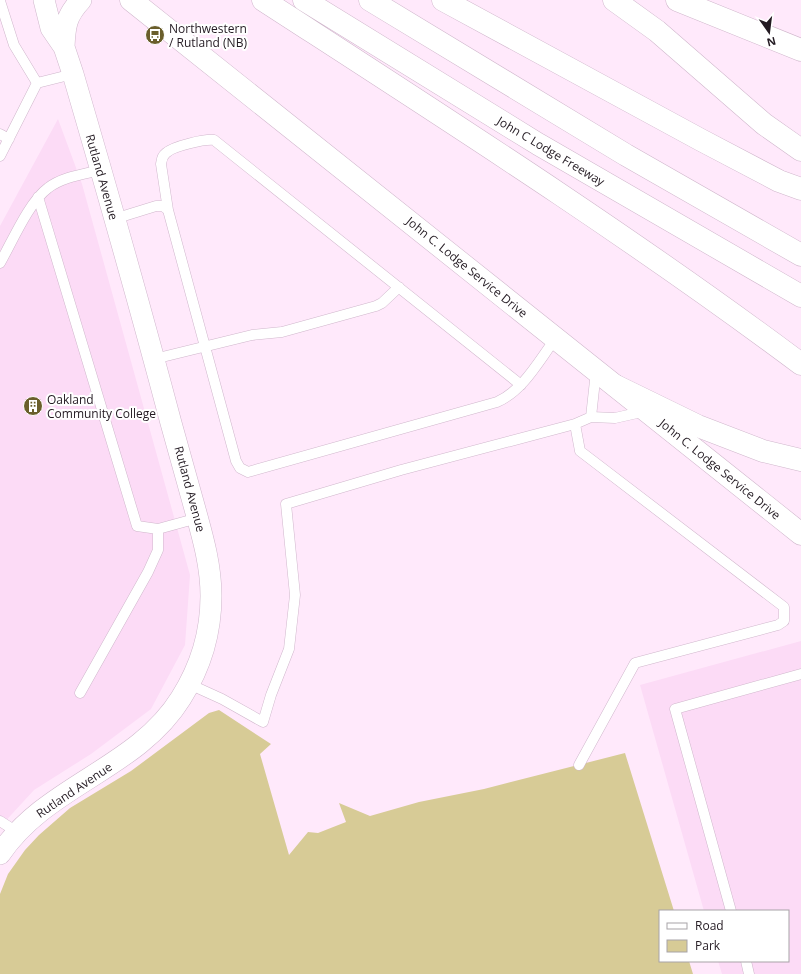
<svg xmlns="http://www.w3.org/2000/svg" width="801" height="974" font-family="'Open Sans',sans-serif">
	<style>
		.built { fill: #fcdbf6 }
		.green { fill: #d7cb96 }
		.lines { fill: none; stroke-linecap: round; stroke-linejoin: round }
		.lane-casing { stroke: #d0b7cc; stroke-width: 11 }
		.street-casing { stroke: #d0b7cc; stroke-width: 22 }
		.secondary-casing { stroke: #d0b7cc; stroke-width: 23 }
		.highway-casing { stroke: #d0b7cc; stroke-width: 23 }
		.lane { stroke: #fff; stroke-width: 10 }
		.street { stroke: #fff; stroke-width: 21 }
		.secondary { stroke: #fff; stroke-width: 22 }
		.highway { stroke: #fff; stroke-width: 22 }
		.labels { text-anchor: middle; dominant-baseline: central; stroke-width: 4; stroke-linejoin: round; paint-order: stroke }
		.poi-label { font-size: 12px; fill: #231a22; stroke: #fff; text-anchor: start }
		.street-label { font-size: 12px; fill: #231a22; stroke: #fff }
	</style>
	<rect width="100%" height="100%" fill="#ffe9fb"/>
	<path class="built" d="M58,119L82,184L190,575L185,645L151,709L91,754L34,790L0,827V226Z
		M801,641V974H722L718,961H788V911H704L640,685Z"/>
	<path class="green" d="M219,710L271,744L260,754L289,855L308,832L318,833L346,822L339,803L370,816L419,802L484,789L625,753L674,911H660V961H689L693,974H0V894L8,874L25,850L39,835L70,808L131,771L209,713Z"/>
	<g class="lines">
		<defs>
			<path id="lane" d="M0,1L14,45L37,83
				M0,134L9,139
				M0,156L37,83L73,74
				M38,197L137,526L158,529L198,518
				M168,210L161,164C162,159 162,156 166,153C173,146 205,139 214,140L521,385
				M114,219L156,206H163L168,210L236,461L240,468L248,472L497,402C524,390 539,360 556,338
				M0,263C12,242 29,202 48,188C62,177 84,174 100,170
				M154,359L252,335L282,332L376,306L382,303L399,287
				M591,417L596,371
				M575,424L580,451L784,607V621L778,625L635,663L579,765
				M189,684L222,699L263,722L271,695L289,649L295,595L286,504L401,470L575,424L591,417L615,418L646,411
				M80,693L148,572L158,550V529
				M0,821L17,832
				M731,911L675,709L801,674
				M746,961L749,974"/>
			<path id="street" d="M64,47C65,26 66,16 81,0
				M0,854C46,785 137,769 181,698C200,668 211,632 211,596C211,566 203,538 195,509C187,480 179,451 171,423C140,306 107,190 73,74L64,47L51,28L44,0"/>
			<path id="secondary" d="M131,0L801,534"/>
			<path id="highway" d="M263,0C445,118 627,234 801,364
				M304,0L538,144L801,296
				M370,0L626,155L801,255
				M443,0L701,140L779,181L801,189
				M614,0L657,31L764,124L801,150
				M677,0L801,50
				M616,386L698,426L763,451L801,460"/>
		</defs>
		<use href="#lane" class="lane-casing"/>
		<use href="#street" class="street-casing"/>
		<use href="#secondary" class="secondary-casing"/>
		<use href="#highway" class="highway-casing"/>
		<use href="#lane" class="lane"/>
		<use href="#street" class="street"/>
		<use href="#secondary" class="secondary"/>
		<use href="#highway" class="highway"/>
	</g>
	<defs>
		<symbol id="bus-disc" viewBox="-11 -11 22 22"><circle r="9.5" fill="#6a5e2b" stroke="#fff"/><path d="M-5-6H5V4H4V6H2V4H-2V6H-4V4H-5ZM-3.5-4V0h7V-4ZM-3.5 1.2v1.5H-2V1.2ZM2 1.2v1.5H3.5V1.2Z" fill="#fff"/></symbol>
		<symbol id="building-disc" viewBox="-11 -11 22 22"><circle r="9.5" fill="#6a5e2b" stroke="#fff"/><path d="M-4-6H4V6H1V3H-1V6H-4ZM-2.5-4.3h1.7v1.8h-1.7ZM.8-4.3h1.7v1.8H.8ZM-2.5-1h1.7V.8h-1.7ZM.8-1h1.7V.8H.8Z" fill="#fff"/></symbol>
	</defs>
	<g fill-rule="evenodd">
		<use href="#bus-disc" x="144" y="24" width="22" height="22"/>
		<use href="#building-disc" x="22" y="395" width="22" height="22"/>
	</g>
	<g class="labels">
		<g class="poi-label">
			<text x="169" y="28">Northwestern<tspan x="169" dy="14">/ Rutland (NB)</tspan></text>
			<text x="47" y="399">Oakland<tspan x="47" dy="14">Community College</tspan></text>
		</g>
		<g class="street-label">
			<text transform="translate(551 151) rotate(31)">John C Lodge Freeway</text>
			<text transform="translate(102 177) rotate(74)">Rutland Avenue</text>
			<text transform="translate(467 267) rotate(39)">John C. Lodge Service Drive</text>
			<text transform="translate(720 469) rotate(39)">John C. Lodge Service Drive</text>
			<text transform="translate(190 489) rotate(75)">Rutland Avenue</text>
			<text transform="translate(74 790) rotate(-34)">Rutland Avenue</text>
		</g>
	</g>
	<rect x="659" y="910" width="130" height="52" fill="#ffffff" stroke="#a7a3a7"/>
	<rect x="667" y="923" width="20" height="6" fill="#ffffff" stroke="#a7a3a7"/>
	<text x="695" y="930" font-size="12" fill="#231a22">Road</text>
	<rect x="667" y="940" width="20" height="12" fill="#d7cb96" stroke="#a7a3a7"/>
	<text x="695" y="950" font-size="12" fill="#231a22">Park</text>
	<g transform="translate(769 32) rotate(166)" stroke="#ffffff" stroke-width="3" paint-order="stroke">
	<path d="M0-3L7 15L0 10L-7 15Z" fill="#231a22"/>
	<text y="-6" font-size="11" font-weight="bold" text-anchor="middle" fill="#231a22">N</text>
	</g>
</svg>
